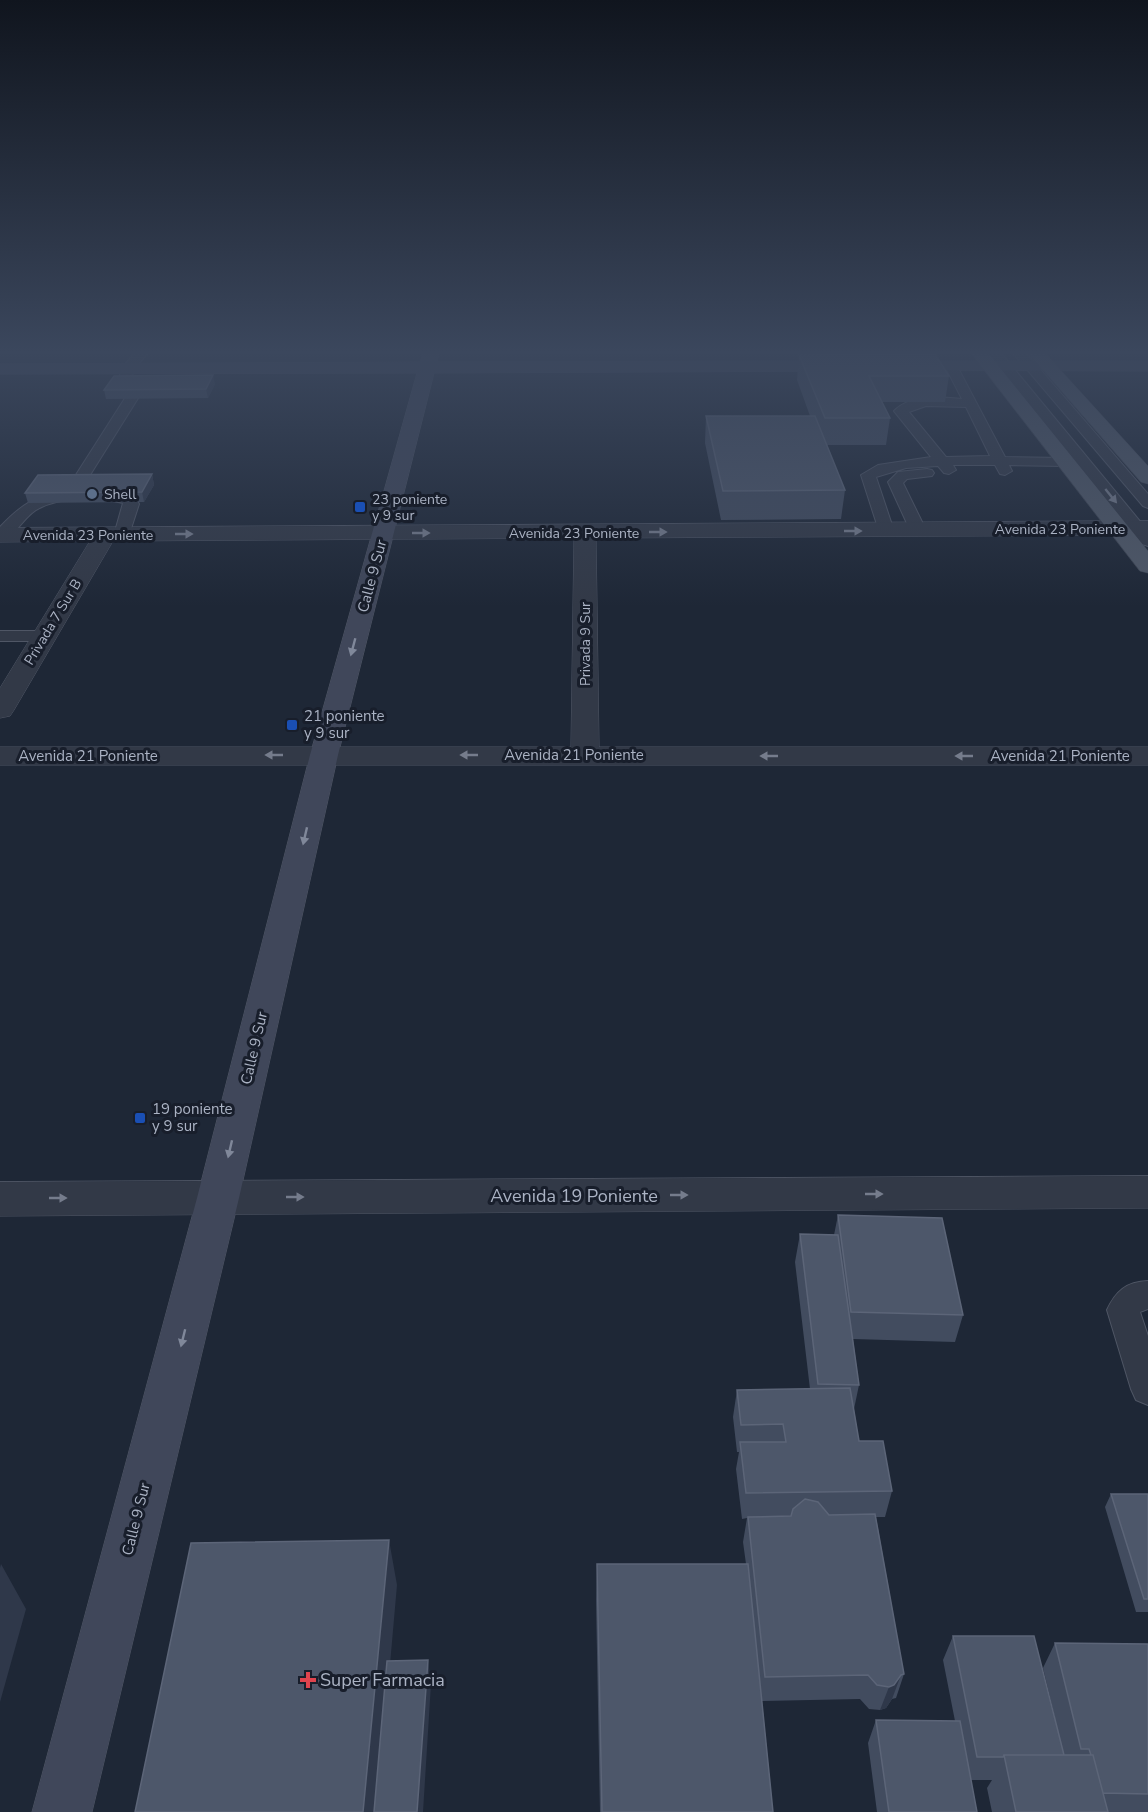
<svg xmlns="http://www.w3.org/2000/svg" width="1148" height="1812" font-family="'Nunito Sans',sans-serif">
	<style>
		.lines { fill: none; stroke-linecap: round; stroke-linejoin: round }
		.lane-casing { stroke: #4f5665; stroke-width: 2 }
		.street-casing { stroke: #4f5665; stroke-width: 1 }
		.secondary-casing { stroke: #4f5665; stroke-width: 1 }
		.primary-casing { stroke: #3b4250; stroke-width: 1 }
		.lane { fill: #323947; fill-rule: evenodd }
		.street { fill: #323947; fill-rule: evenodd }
		.secondary { fill: #40475a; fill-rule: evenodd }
		.primary { fill: #4f5867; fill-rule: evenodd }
		.wall { fill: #424c5f }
		.shaded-wall { fill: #2f384a }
		.building { fill: #4d576a; stroke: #5c6578; stroke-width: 1.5 }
		.oneway { fill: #757c8c }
		.oneway2 { fill: #80889a }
		.service-dot { fill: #5c6f8a; stroke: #181e2b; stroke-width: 2 }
		.transit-dot { fill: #1a4fb4; stroke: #181e2b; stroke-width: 2 }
		.health-dot { fill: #e0444e; stroke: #181e2b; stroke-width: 2 }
		.labels { text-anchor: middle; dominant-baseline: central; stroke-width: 6; stroke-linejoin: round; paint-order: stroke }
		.far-poi-label { font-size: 14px; fill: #abb3c4; stroke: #181e2b; text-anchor: start }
		.far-street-label { font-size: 14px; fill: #abb3c4; stroke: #181e2b }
		.street-label { font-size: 15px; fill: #abb3c4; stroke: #181e2b }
		.poi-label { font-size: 15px; fill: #abb3c4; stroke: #181e2b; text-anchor: start }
		.near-street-label { font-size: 18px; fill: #abb3c4; stroke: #181e2b }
		.near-poi-label { font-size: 18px; fill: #abb3c4; stroke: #181e2b; text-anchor: start }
	</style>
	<rect width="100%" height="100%" fill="#1e2736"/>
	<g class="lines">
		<defs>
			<path id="lane" d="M135,353H148L133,370L131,387H142L148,391L140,395L80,491L111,492L135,497L139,504L128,538L122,540L114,535L123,503C98,497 52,496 32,513C22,521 13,538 0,540V527C20,506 36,494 65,492L127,395L121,394L118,388L121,369Z
				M988,353H1001L1148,531V546L1142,544Z
				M1013,353H1026L1148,494V508L1143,506Z
				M951,362L957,366L1005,457L1064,458L1071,462L1064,466L1009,465L1012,471L1005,475L1000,474L995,465H953L956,470L949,474L944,473L938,466L906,468L876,477L894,531L892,534H880L861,475L878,465L931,457L894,411C910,394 941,397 962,399L945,366ZM926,406L966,407L990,456L946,457L909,412Z
				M927,469L932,470L934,473L932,476L907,479L903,483L926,530L918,535L910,530L888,482L898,472Z
				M0,631H44L50,632L53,636L50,640L44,641H0Z
				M1148,1281V1309L1140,1312L1148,1336V1405L1136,1400L1131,1389L1107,1310C1116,1291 1126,1282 1148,1281Z"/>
			<path id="street" d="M1148,521V535L596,538L599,747H1148V765H0V747H571L574,538L113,541L14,710L10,716L0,718V688L90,541L0,542V528Z
				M1148,1176V1208L0,1216V1182Z"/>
			<path id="secondary" d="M423,353H439L437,362L843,361L849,362L851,366L849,370L843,371L434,373L338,755L239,1198L92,1812H32L197,1198L310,755L417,373L0,374V364L420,362Z
				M898,361H1148V371L892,370L890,366L892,362Z"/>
			<path id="primary" d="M971,353H988L1148,551V573L1140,571Z
				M1028,353H1045L1148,466V484L1141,482Z"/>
		</defs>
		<use href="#lane" class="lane-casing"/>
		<use href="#street" class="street-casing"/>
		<use href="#secondary" class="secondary-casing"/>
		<use href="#primary" class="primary-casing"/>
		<use href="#lane" class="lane"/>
		<use href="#street" class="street"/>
		<use href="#secondary" class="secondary"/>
		<use href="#primary" class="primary"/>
	</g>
	<path class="wall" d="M799,355L949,376L945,402H882L890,418L886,445H827L845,490L841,519L721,520L705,443L706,416H810L797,380Z
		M215,384L208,398L106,399L104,390Z
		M152,474L154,485L144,502L28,503L25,493Z
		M838,1215L963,1315L955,1342L853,1339L859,1385L854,1409L859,1441L892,1491L885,1517H876L904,1674L896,1698L892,1699L886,1708L880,1710L869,1709L860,1699L762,1701L773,1812H600L596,1600L597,1564H746L743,1542L747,1518L742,1519L736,1469L739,1452H737L733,1417L737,1390L810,1389L795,1262L800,1234L834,1235Z
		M1111,1494H1148V1612H1136L1105,1507Z
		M953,1636L1055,1718L1043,1668L1055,1643L1148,1644V1812H992L987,1788L992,1780H971L977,1812H877L868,1743L876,1720L955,1721L943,1660Z"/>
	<path class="shaded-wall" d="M213,375L215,384L208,398L206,389Z
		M152,474L154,485L144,502L142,492Z
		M389,1540L397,1585L377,1812H363Z
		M1,1564L26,1609L0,1702V1568Z
		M428,1660L431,1684L423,1812H417Z
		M901,1675L892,1699L886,1708L880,1710L889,1687Z"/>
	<path class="building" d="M935,354L949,376H869L890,418H825L799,355Z
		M213,375L206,389L104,390L114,376Z
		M706,416H815L845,490L723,491Z
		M152,474L142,492L25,493L38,475Z
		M838,1215L942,1218L963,1315L851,1312Z
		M800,1234L838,1235L859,1385L818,1384Z
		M850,1388L859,1441H883L892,1491L746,1493L740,1442H786L783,1424L741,1425L737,1390Z
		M1111,1494H1148V1599H1144Z
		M805,1499L818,1502L829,1515L875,1514L904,1674L901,1675L894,1685L889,1687L877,1685L868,1675L765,1677L748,1517L791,1516L793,1509Z
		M389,1540L363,1812H135L191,1543Z
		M597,1564H748L773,1812H602Z
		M953,1636H1034L1064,1755H1004L1003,1757H977Z
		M1055,1643L1148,1644V1794L1103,1793L1093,1755H1091L1089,1749H1081Z
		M428,1660L417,1812H374L387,1661Z
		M876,1720L960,1721L977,1812H889Z
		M1004,1755H1093L1108,1812H1016Z"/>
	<defs><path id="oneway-solid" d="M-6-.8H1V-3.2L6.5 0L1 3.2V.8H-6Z" transform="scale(1.5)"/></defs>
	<g class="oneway">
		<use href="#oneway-solid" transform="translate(1111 496) rotate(51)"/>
		<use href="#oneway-solid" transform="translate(853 531)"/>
		<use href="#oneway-solid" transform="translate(658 532)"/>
		<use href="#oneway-solid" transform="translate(421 533)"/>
		<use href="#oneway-solid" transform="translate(184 534)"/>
		<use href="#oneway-solid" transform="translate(274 755) rotate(180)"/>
		<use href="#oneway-solid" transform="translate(469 755) rotate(-180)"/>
		<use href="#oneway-solid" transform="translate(769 756) rotate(180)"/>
		<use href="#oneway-solid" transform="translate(964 756) rotate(180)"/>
		<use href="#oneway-solid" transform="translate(874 1194)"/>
		<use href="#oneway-solid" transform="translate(679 1195)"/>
		<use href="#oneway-solid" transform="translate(295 1197)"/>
		<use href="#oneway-solid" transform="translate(58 1198)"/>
	</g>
	<g class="oneway2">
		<use href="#oneway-solid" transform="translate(353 647) rotate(105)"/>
		<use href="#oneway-solid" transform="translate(305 836) rotate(103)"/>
		<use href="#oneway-solid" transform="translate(230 1149) rotate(103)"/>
		<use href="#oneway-solid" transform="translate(183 1338) rotate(104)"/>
	</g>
	<linearGradient id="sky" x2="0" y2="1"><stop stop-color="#10151e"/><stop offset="0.58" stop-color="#3b475d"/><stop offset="1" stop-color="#3b475d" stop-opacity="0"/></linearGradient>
	<rect width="1148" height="607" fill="url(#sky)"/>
	<circle class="service-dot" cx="92" cy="494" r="6"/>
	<g class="transit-dot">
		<rect x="354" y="501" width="12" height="12" rx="3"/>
		<rect x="286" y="719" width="12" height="12" rx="3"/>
		<rect x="134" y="1112" width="12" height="12" rx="3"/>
	</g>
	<path class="health-dot" d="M305 1671h6v6h6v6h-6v6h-6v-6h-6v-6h6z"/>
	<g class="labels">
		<g class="far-poi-label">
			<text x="104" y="494">Shell</text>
			<text x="372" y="499">23 poniente<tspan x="372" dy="16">y 9 sur</tspan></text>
		</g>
		<g class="far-street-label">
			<text x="1060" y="529">Avenida 23 Poniente</text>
			<text x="574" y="533">Avenida 23 Poniente</text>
			<text x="88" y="535">Avenida 23 Poniente</text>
			<text transform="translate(53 622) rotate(-59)">Privada 7 Sur B</text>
			<text transform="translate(585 644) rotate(-90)">Privada 9 Sur</text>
		</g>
		<g class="street-label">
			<text transform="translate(372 576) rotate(-75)">Calle 9 Sur</text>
			<text x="574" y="755">Avenida 21 Poniente</text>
			<text x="88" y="756">Avenida 21 Poniente</text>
			<text x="1060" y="756">Avenida 21 Poniente</text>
			<text transform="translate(254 1048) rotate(-77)">Calle 9 Sur</text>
			<text transform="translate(136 1519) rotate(-76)">Calle 9 Sur</text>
		</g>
		<g class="poi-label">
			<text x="304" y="716">21 poniente<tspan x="304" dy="17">y 9 sur</tspan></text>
			<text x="152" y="1109">19 poniente<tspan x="152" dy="17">y 9 sur</tspan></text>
		</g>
		<g class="near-street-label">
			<text x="574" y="1196">Avenida 19 Poniente</text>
		</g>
		<g class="near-poi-label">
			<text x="320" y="1680">Super Farmacia</text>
		</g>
	</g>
</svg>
